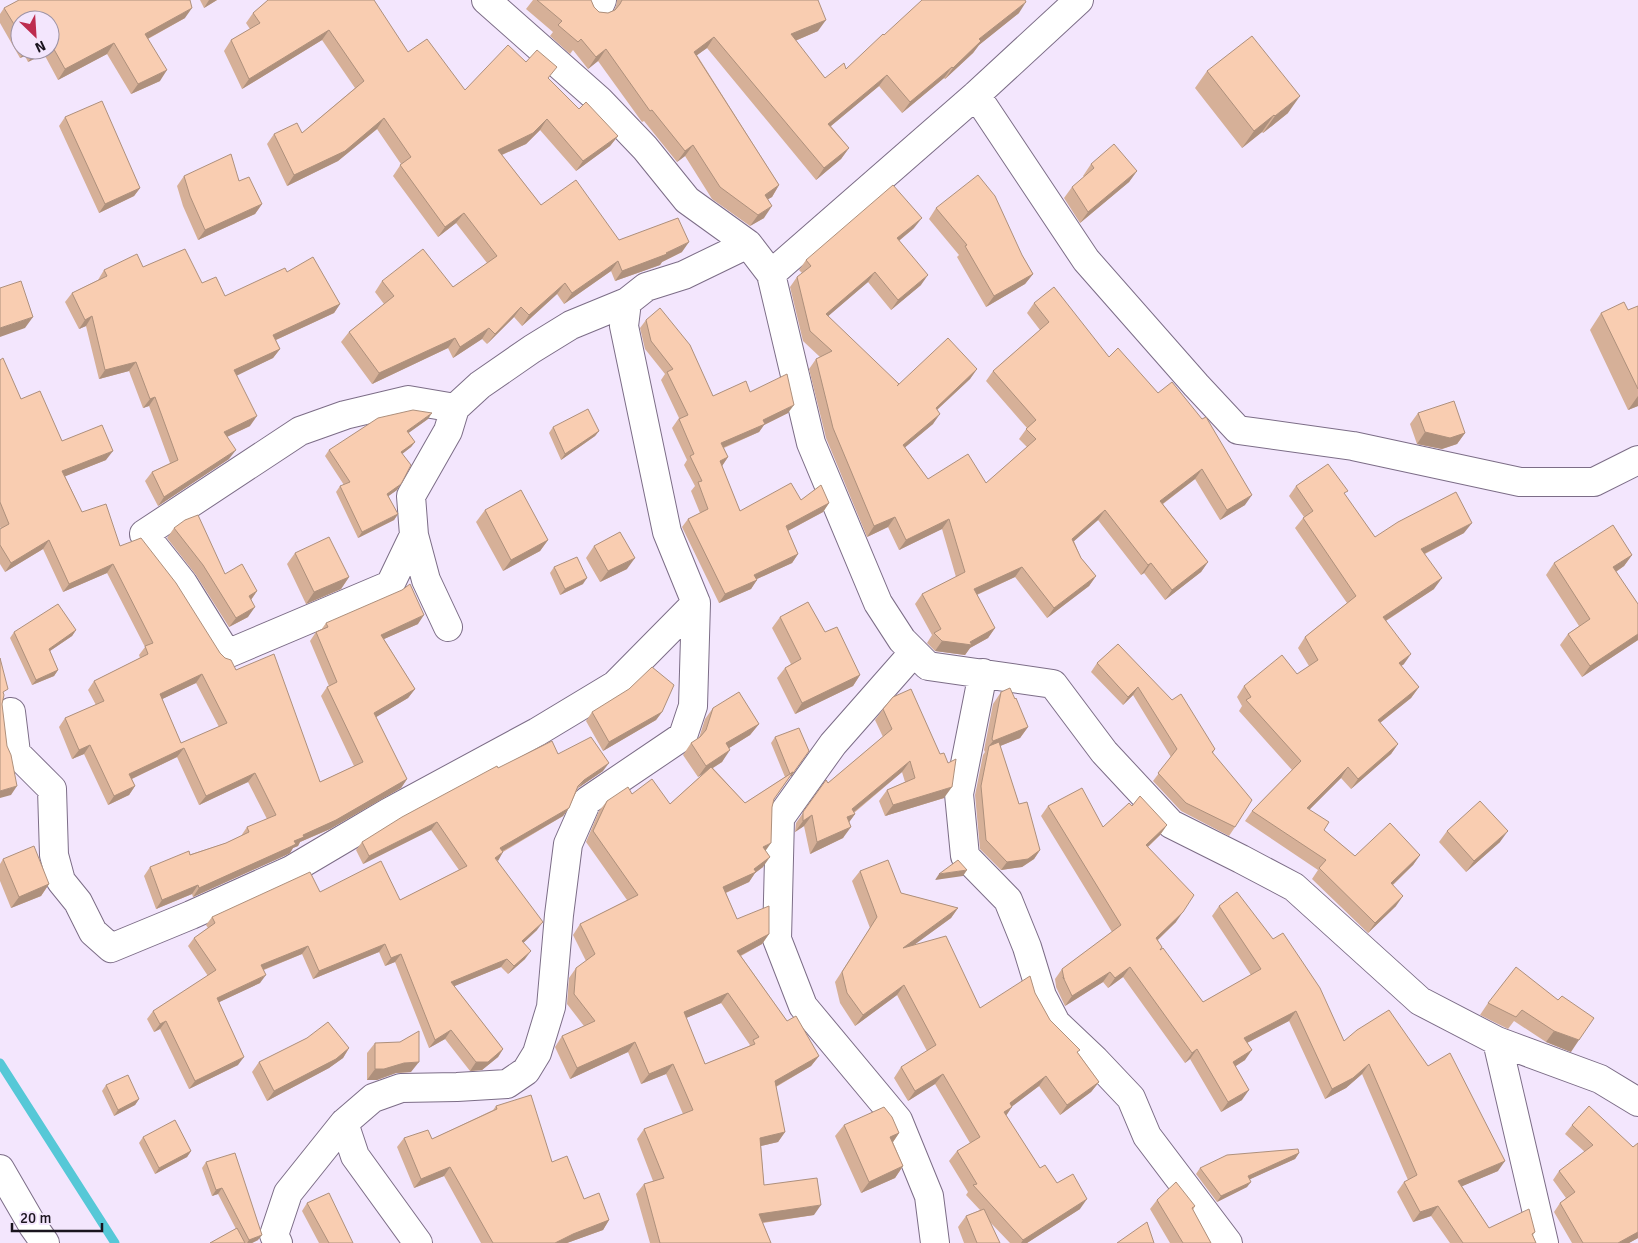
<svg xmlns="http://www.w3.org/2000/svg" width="1638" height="1243" font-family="Signika,sans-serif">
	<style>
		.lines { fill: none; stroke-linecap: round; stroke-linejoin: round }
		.stream { stroke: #56c8d7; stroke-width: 9 }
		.minor-casing { stroke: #7c6d87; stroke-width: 30 }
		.minor { stroke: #fff; stroke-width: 28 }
		.wall { fill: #d6b098; fill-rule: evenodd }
		.shaded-wall { fill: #ae907c }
		.building { fill: #f9cdb1; stroke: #ae907c; fill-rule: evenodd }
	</style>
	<rect width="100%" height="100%" fill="#f3e6fd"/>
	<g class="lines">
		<path class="stream" d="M0,1063L115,1243"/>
		<defs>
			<path id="minor" d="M486,0L599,100L645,148L687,200L748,244L771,274L811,443L878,603L902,640L928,666L1053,684L1104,752L1171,824L1241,859L1294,887L1420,1001L1497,1041L1600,1079L1638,1102
				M598,9L602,0
				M976,95L1086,260L1196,385L1238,430L1353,446L1520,482H1594L1638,460
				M771,274L976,95L1079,0
				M414,535L390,585L227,654L183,583L144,534L300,431L345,415L408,400L455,408
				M448,627L426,580L414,535L411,496L448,431L455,408L480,385L532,349L571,325L627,302
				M914,652L833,744L780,818L777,939L803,1006L898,1120L929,1196L935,1243
				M983,673L959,794L965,856L1008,900L1027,947L1042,996L1056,1023L1095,1060L1131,1098L1147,1136L1228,1243
				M11,712L16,753L52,789L54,855L61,881L78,902L93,932L111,948L191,915L291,870L389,812L537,732L615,685L696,603
				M1497,1041L1544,1243
				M0,1169L33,1226L45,1243
				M278,1243L274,1235L288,1193L344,1123
				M418,1243L355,1156L344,1123L373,1098L401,1088L457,1087L507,1084L526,1071L537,1053L551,1007L559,915L568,844L587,801L683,736L693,706L696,603L667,532L624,326L627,302L646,287L684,275L748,244"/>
		</defs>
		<use href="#minor" class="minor-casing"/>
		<use href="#minor" class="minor"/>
	</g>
	<path class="wall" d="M200,0H217L204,8Z
		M268,0L408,52L465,90L526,62L549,79L579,109L618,136L610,146L576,171L540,130L526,144L502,155L541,205L619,240L682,252L662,262L660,265L615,281L611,271L564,304L557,294L522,326L514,317L487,344L482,339L453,358L448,348L372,384L341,342L349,332L384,304L375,292L382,281L453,287L487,263L456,223L438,237L393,176L401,164L377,129L338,161L287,186L267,144L274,134L302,133L355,88L322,40L242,89L224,51L231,40L250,29L246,23L253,13Z
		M533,0H591L594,7L599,12L608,13L614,10L616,6L617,0H818V31L795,41L825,78L846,69L884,35L1019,13L979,45L973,53L945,79L944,78L902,113L879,86L831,126L849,148L841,159L816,180L707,48L697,55L779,185L772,197L767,199L764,218L750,226L712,199L685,156L677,162L644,121L642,122L598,61L588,69L573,50L570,54L550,36L553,32L526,9Z
		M4,8L185,18L148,39L160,81L131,94L107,54L58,80L44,54L28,62L25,56L20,58L0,23V14ZM20,20H50V50H20Z
		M1207,71L1288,113L1263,133L1262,132L1242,148L1195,88Z
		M65,117L140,188L134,196L99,213L59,126Z
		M1091,164L1137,171L1129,182L1080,223L1064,198L1072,187L1084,177L1083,176Z
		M184,176L239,181L262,204L255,214L198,240L183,206L177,186Z
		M936,208L1022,255L1033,274L1025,284L986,307L957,257L959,255L929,219Z
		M914,228L899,241L921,285L891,310L868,282L828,316L897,386L977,369L970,379L937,410L933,424L905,447L928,479L986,483L1027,447L1019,439L1027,428L986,381L993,371L1040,330L1027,313L1034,303L1109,357L1245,505L1220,520L1195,479L1163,504L1208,562L1201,572L1165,600L1144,573L1141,575L1098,520L1074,541L1081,558L1096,576L1089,586L1047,618L1015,577L977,595L995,628L988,638L970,648L965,655L935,651L927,643L932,635L915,604L922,594L956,577L942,529L899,550L888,527L867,537L826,438L809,369L816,359L820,357L803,341L790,287L797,277L802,273L799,270L806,260Z
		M143,267L202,283L225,296L287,272L340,304L334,313L276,340L280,349L273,358L236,375L250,426L227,437L229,459L158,506L145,481L152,472L170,463L149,406L143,408L129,371L99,379L86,326L79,329L65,302L72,293L98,280L104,270Z
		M1638,306V406L1628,410L1590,330L1601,313L1628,310Z
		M646,320L713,396L750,392L788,413L764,425L759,432L724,448L728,457L722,466L740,511L801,500L829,503L823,512L788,531L798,554L792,563L757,579L751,589L719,603L682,527L688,519L700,513L691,491L695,486L684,465L687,460L672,428L679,418L661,380L665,374L645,349L640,328Z
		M0,360L21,399L62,441L106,460L65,476L82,512L120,546L236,670L320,782L354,766L321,696L327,687L329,686L310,641L316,632L321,630L326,623L418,624L384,639L415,689L408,698L376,717L407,779L401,788L330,829L300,842L298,846L293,848L290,853L284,856L193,897L192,894L156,909L144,876L150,867L226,843L241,836L247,827L267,819L248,782L199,805L177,757L132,779L135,786L129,795L108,805L84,754L72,759L59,727L65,718L96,705L88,690L94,681L140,658L139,655L145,647L107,573L63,592L43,549L5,572L0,564V529H1L0,527ZM196,683L219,727L181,743L162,699Z
		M1418,413L1465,433L1457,444L1442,449L1417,444L1410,424Z
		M428,419L408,433L415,442L411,447L402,454L397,490L388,496L398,514L394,520L358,538L336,492L340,486L344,485L325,456L329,450Z
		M553,427L599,431L595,436L561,460L549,433Z
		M1296,486L1345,495L1375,537L1464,533L1425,554L1434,589L1386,621L1404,664L1401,666L1419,687L1411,698L1380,723L1398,744L1391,754L1351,789L1341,778L1309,810L1324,830L1355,856L1420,855L1413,865L1393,885L1396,906L1368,933L1312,879L1318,870L1245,821L1252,811L1292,770L1239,711L1242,706L1237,697L1244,686L1297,674L1309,666L1298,648L1305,637L1347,603L1295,528L1304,517L1289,496Z
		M485,510L548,540L540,551L503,571L476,522Z
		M174,528L225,574L257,591L251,600L248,617L229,627L196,575L167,538Z
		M594,546L627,569L600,582L586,558Z
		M295,553L349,577L341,589L306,604L287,564Z
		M1632,555L1624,566L1616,572L1638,604V640L1582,677L1560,645L1568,634L1579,626L1546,575L1554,563Z
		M554,567L583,584L560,595L550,573Z
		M780,617L825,632L860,675L853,686L795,714L777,678L785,668L791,664L772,628Z
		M76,630L72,636L50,651L58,670L54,676L32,685L10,638L14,632Z
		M1118,644L1215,749L1213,753L1235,827L1229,836L1181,811L1153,781L1171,757L1133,695L1123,705L1091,672L1097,663Z
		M1001,692L1028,727L1020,738L1000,746L1019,804L1040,850L1034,859L1022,867L1001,870L980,849L975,795L983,755L985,752L984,750L993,704Z
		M713,708L759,724L750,735L729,748L722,762L713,768L745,803L785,777L771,743L775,737L809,751L774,799L772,807L763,867L755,873L749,882L726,893L737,919L769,934L762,944L741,956L787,1021L819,1056L811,1066L776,1087L785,1132L778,1142L761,1146L764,1185L814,1215L763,1223L771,1243H650L636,1194L644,1184L653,1181L637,1139L644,1129L683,1114L666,1074L641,1084L628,1052L570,1079L555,1047L562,1036L584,1026L567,1004L569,978L576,968L586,961L573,935L580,924L627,900L586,842L599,811L607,801L632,794L670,804L704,773L698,777L683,755L691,743L699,738L705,719ZM721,1003L750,1045L749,1046L705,1064L686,1018Z
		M883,709L944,798L885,816L879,801L887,790L905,782L902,772L854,813L855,814L849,822L843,838L810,854L804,826L795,832L796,823L826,780L828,783L883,737L875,720Z
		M592,712H662L656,720L603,751L586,721Z
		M558,754L603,771L578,788L569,808L563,816L503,852L497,861L537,930L523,943L525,959L508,974L501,967L454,986L503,1049L498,1057L482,1070L470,1071L445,1039L429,1048L395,962L385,966L379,952L313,979L302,954L264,970L260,983L219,1002L238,1065L189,1089L160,1029L154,1032L147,1019L153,1011L208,976L188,946L194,938L208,928L206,925L212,917L320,892L400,900L459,870L431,830L363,864L356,850L362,842L498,768Z
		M1048,806L1103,827L1132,806L1167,825L1160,835L1148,847L1176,922L1158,940L1160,950L1203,1002L1251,975L1212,916L1219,906L1344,1041L1498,1171L1462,1186L1489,1228L1535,1232L1533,1235L1536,1243H1450L1431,1216L1413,1222L1397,1192L1404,1182L1408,1180L1362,1074L1346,1088L1325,1099L1289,1021L1247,1043L1245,1060L1236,1066L1242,1100L1221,1112L1190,1059L1185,1063L1123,977L1108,988L1103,982L1065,1006L1056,987V986L1055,979L1062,969L1112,932L1041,816Z
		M1447,831L1500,842L1466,872L1439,842Z
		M3,859L49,884L41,896L11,908L0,881V864Z
		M860,871L901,893L958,908L951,918L914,945L980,1008L1035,993L1050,1020L1078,1053L1099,1082L1091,1092L1060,1115L1039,1086L1012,1106L1006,1116L1040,1168L1057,1183L1080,1209L1027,1243H1010L989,1221L1000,1243H964L958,1227L966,1216L980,1210L966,1195L968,1192L949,1161L957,1151L970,1143L935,1084L908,1101L894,1078L901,1067L927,1051L897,995L855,1026L840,1003L835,982L870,928L852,881Z
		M1558,1000L1571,1052L1546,1042L1514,1021L1508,1029L1480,1015L1488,1003Z
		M375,1043L411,1072L396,1073L377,1080H367V1053Z
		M349,1048L343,1058L329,1068L267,1101L252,1072L259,1062Z
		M106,1085L139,1099L135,1105L114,1116L102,1091Z
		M496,1106L552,1162L584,1199L609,1220L603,1230L567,1243H481L444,1176L414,1188L397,1147L404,1138L432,1139L493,1110Z
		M844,1125L899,1133L893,1142L903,1166L895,1178L861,1193L835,1136Z
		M1572,1125L1633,1147L1638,1143V1238L1629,1243H1572L1554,1212L1560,1203L1566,1198L1553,1180L1559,1171L1585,1152L1565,1134Z
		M143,1137L191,1151L187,1157L155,1174L139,1143Z
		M1299,1153L1295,1159L1250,1179L1247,1187L1217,1202L1196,1174L1200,1168Z
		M206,1162L258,1240L252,1243H210L236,1229L218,1194L212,1196L202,1168Z
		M1157,1200L1195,1206L1193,1210L1211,1243H1170L1150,1209Z
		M307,1203L353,1243H319L302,1211Z"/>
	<path class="shaded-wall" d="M209,0H217L204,8Z
		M1026,2L1019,13L979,45L973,53L945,79L953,68L979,39Z
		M192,8L185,18L138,44L145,34Z
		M826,20L818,31L783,46L791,34Z
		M329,30L322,40L242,89L249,79Z
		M714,37L707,48L686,63L694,52Z
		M114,43L107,54L58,80L65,69Z
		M606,49L598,61L588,69L596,57Z
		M26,50H29L25,56L20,58Z
		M39,50H47L44,54L28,62L35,52Z
		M952,67L944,78L902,113L910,102Z
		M167,70L160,81L131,94L138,84Z
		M887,75L879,86L820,135L828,124Z
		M1300,96L1288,113L1263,133L1275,116Z
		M1274,115L1262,132L1242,148L1254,131Z
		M384,118L377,129L338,161L287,186L294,175Z
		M547,119L540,130L526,144L490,160L498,150Z
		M618,136L610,146L576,171L583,161Z
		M693,145L685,156L677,162L685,151Z
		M849,148L841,159L816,180L824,168Z
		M1137,171L1129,182L1080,223L1088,212Z
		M779,185L772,197L757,206L765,195Z
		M140,188L134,196L99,213L105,204Z
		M262,204L255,214L198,240L205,230Z
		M772,206L764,218L750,226L758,215Z
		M464,213L456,223L438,237L445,227Z
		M922,218L914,228L890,248L897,238Z
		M689,242L682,252L662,262L660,265L615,281L622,271L666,253Z
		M618,261L611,271L564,304L572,293Z
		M875,272L868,282L819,324L826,314Z
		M1033,274L1025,284L986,307L994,296Z
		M928,275L921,285L891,310L898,300Z
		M565,283L557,294L522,326L529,315Z
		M340,304L334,313L267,344L273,335Z
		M521,307L514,317L487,344L495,334Z
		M92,316L86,326L79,329L85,320Z
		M33,317L25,328L0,337V328Z
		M489,328L482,339L453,358L460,347Z
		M455,338L448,348L372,384L379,373Z
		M280,349L273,358L228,380L234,370Z
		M136,362L129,371L99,379L105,370Z
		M977,369L970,379L928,418L936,408Z
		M1638,396V406L1628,410Z
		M155,397L149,406L143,408L150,399Z
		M794,405L788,413L764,425L759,432L715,451L721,443L763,420Z
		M432,413L428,419L403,437L407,431Z
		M940,414L933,424L896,455L903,445Z
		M257,416L250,426L218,441L224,432Z
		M599,431L595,436L561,460L565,454Z
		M1425,432L1465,433L1457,444L1442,449L1417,444Z
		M415,442L411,447L397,458L401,452Z
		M236,450L229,459L158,506L164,497Z
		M113,451L106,460L56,480L62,471Z
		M728,457L722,466L714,470L720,461Z
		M1202,469L1195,479L1153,511L1160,501Z
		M401,484L397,490L383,500L387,494Z
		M1252,495L1245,505L1220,520L1227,510Z
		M829,503L823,512L780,535L786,526Z
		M1105,510L1098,520L1065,549L1072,539Z
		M398,514L394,520L358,538L362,532Z
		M895,517L888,527L867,537L874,526Z
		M949,519L942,529L899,550L906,540Z
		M1472,523L1464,533L1414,559L1421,549Z
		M49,540L43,549L5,572L11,563Z
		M548,540L540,551L503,571L511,560Z
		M798,554L792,563L748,583L754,575Z
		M1632,555L1624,566L1605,579L1613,567Z
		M635,558L627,569L600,582L608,571Z
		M1208,562L1201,572L1165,600L1172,590Z
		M1151,563L1144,573L1141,575L1148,565Z
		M113,564L107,573L63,592L69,584Z
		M1022,567L1015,577L967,599L974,589Z
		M1096,576L1089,586L1047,618L1054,608Z
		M349,577L341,589L306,604L314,592Z
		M587,578L583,584L560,595L565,589Z
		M1442,578L1434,589L1376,627L1383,617Z
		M757,580L751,589L719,603L725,594Z
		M257,591L250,601L249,596Z
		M255,607L248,617L229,627L236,618Z
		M424,615L418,624L375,643L381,635Z
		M995,628L988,638L970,648L965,655L935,651L942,641L970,642Z
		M76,630L72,636L44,655L49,649Z
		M1638,634V640L1582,677L1590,666Z
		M1411,654L1404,664L1391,673L1399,663Z
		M58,670L54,676L32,685L36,680Z
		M202,674L196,683L154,703L160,694Z
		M860,675L853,686L795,714L802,703Z
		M1138,687L1133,695L1123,705L1128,697Z
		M1419,687L1411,698L1371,730L1378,720Z
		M415,689L408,698L368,722L374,713Z
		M662,712L656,720L603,751L609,742Z
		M759,724L750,735L718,755L726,743Z
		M1028,727L1020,738L988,751L989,746L984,752L993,741Z
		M1398,744L1391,754L1351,789L1358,779Z
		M90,745L84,754L72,759L79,750Z
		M184,748L177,757L123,783L129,774Z
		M730,750L722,762L698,777L706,766Z
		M910,761L902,772L849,816L855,814L847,825L840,829L852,809Z
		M609,763L603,771L578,788L584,780Z
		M1348,767L1341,778L1300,819L1307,808Z
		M255,773L248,782L199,805L206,796Z
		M407,779L401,788L330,829L300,842L298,846L293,848L290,853L284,856L193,897L199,888L294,841L303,835Z
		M17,786L11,795L0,798V791Z
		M135,786L129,795L108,805L114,796Z
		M952,787L944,798L885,816L893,805Z
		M569,808L563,816L494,856L500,848Z
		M812,815L804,826L795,832L803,821Z
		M437,822L431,830L363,864L369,856Z
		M1167,825L1160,835L1139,855L1146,845Z
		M851,827L843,838L810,854L817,842Z
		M1508,831L1500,842L1466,872L1474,861Z
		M771,843L764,853L763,847Z
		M1040,850L1034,859L1022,867L1001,870L1007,862Z
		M503,852L498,861L495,858Z
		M1420,855L1413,865L1384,893L1391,883Z
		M770,857L763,867L755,873L749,882L716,897L723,887L754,869Z
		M967,870L963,876L935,880L939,874Z
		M49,884L41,896L11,908L19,897Z
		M198,885L192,894L156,909L162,900Z
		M1403,896L1396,906L1368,933L1375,923Z
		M958,908L951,918L896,958L903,948Z
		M1183,912L1176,922L1149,948L1156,938Z
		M543,922L537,930L516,950L522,941Z
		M769,934L762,944L730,961L737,951Z
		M385,944L379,952L313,979L319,971Z
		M308,946L302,954L255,973L261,965Z
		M531,951L525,959L508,974L514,966Z
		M401,954L395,962L385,966L391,958Z
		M507,959L501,967L445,990L451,982Z
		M1130,967L1123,977L1108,988L1115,978Z
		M1110,972L1103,982L1065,1006L1072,996Z
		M266,975L260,983L211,1006L217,998Z
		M904,985L897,995L855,1026L863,1015Z
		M728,993L721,1003L677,1022L684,1012Z
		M1296,1011L1289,1021L1237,1048L1244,1038Z
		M166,1021L160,1029L154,1032L160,1024Z
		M451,1030L445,1039L429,1048L435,1040Z
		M1554,1031L1579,1040L1571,1052L1546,1042Z
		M635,1042L628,1052L570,1079L577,1068Z
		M349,1048L343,1058L329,1068L267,1101L274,1091Z
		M503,1049L498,1057L482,1070L470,1071L476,1062Z
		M1197,1049L1190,1059L1185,1063L1192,1053Z
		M1252,1050L1245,1060L1226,1072L1233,1062Z
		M819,1056L811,1066L768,1091L775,1081Z
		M244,1057L238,1065L189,1089L195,1081Z
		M419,1062L411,1072L396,1073L377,1080H367L375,1069L404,1063Z
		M673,1064L666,1074L641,1084L649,1074Z
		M1369,1064L1362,1074L1346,1088L1325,1099L1332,1089Z
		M943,1074L935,1084L908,1101L915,1091Z
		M1046,1076L1039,1086L1006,1111L1012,1107L1005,1117L997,1122L1010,1103Z
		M1099,1082L1091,1092L1060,1115L1067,1105Z
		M1249,1090L1242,1100L1221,1112L1228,1102Z
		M139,1099L135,1105L114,1116L118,1110Z
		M785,1132L778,1142L753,1148L760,1138Z
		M899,1133L891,1145L890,1137Z
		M191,1151L187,1157L155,1174L159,1168Z
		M1299,1153L1295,1159L1244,1182L1248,1176Z
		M1505,1161L1498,1171L1451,1191L1458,1181Z
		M903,1166L895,1178L861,1193L869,1182Z
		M450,1167L444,1176L414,1188L421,1179Z
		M1251,1182L1247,1187L1217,1202L1221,1196Z
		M222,1188L218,1194L212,1196L216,1190Z
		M1087,1199L1080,1209L1027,1243H1021L1023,1240Z
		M821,1205L814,1215L752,1224L759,1214Z
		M1438,1206L1431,1216L1413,1222L1420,1212Z
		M609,1220L603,1230L567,1243H555L573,1234Z
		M1638,1232V1238L1629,1243H1618Z
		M262,1235L258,1240L252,1243H247L249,1240Z"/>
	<path class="building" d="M19,0H190L192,8L145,34L167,70L138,84L114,43L65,69L51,44H50V20H20V34L4,8Z
		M268,0H374L408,52L427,39L465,90L508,45L526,62L537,50L557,67L548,78L579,109L586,102L618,136L583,161L547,119L533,133L498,150L541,205L576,180L619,240L678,218L689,242L666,253L667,254L622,271L618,261L572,293L565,283L529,315L521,307L495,334L489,328L460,347L455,338L379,373L349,332L394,296L382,281L423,249L453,287L497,256L464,213L445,227L400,165L411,157L384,118L345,151L294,175L274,134L297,123L302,133L364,81L329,30L249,79L231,40L260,23L253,13Z
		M537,0H591L594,7L599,12L608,13L615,10L620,4L622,0H818L826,20L791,34L825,78L844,63L846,69L883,34L884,35L922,0H1025L1026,2L979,39L981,41L953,68L952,67L910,102L887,75L828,124L849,148L824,168L714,37L694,52L779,185L765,195L772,206L758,215L720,187L693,145L685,151L652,110L650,111L606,49L596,57L581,39L578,42L558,25L562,21Z
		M1252,36L1300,96L1275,116L1274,115L1254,131L1207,71Z
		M102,101L140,188L105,204L65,117Z
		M1114,144L1137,171L1088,212L1072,187L1094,168L1091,164Z
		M231,154L239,181L249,177L262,204L205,230L190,196L184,176Z
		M978,175L995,196L1022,255L1033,274L994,296L965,246L967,245L936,208Z
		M893,185L922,218L897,238L928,275L898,300L875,272L826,314L899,384L897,386L948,338L977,369L936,408L940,414L903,445L928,479L968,454L986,483L1036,439L1026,429L1036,420L993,371L1049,322L1034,303L1054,287L1109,357L1118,348L1158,393L1172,382L1202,419L1206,417L1252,495L1227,510L1202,469L1160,501L1208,562L1172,590L1151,563L1148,565L1105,510L1072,539L1081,558L1096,576L1054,608L1022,567L974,589L995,628L970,642L972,645L942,641L934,633L941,629L922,594L965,572L949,519L906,540L895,517L874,526L833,428L816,359L832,351L810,331L797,277L811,266L806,260Z
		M185,249L202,283L216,277L225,296L285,268L287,272L313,257L340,304L273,335L280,349L234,370L257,416L224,432L236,450L164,497L152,472L178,460L155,397L150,399L136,362L105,370L92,316L85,320L72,293L107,276L104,270L137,254L143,267Z
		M21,281L33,317L0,328V288Z
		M1624,302L1628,310L1638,306V389L1601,313Z
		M660,308L690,345L713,396L746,381L750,392L787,374L794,405L763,420L765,424L721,443L728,457L720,461L740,511L791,483L801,500L821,485L829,503L786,526L798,554L754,575L757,580L725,594L688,519L708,509L698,482L702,481L690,456L694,454L679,419L688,415L667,372L673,369L651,341L646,320Z
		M3,358L21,399L40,391L62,441L102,425L113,451L62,471L82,512L106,504L120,546L141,538L176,583L220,653L225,658L231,660L236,670L274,654L320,782L363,762L327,687L337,682L316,632L328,627L326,623L402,590L410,584L424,615L381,635L415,689L374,713L407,779L336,820L303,835L304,837L294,841L296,844L290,847L199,888L198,885L162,900L150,867L189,851L190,855L226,843L249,832L247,827L276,815L255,773L206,796L184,748L129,774L135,786L114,796L90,745L79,750L65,718L104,701L94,681L148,654L145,646L153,643L113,564L69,584L49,540L11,563L0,545V529L9,524L0,502V360ZM202,674L227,723L181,743L160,694Z
		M1454,401L1465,433L1450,438L1425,432L1418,413Z
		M588,409L599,431L565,454L553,427Z
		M413,410L432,413L407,431L415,442L401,452L411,465L401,484L387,494L398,514L362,532L340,486L350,482L329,450L378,418Z
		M1328,464L1348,491L1344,493L1375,537L1398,522L1456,492L1472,523L1421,549L1442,578L1383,617L1411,654L1399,663L1419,687L1378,720L1398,744L1358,779L1348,767L1307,808L1329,822L1324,830L1355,856L1390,823L1420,855L1391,883L1403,896L1375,923L1319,868L1326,860L1252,811L1301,761L1246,700L1251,697L1244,686L1282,655L1297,674L1318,660L1305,637L1356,596L1303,518L1313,511L1296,486Z
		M521,490L548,540L511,560L485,510Z
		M198,515L225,574L242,564L257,591L249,596L255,607L236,618L203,565L174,528L185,520Z
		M1613,525L1632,555L1613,567L1638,604V634L1590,666L1568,634L1590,619L1554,563Z
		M620,532L635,558L608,571L594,546Z
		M329,537L349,577L314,592L295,553Z
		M577,557L587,578L565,589L554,567Z
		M808,602L825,632L837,627L860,675L802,703L785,668L801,659L780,617Z
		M58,604L76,630L49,649L58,670L36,680L14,632Z
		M1118,644L1172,700L1181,694L1215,749L1212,752L1252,800L1235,827L1186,803L1158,773L1177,749L1138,687L1128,697L1097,663Z
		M0,658L8,689L3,692L4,695L2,704L7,746L11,755L17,786L0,791Z
		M652,667L674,685L662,712L609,742L592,712L629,689Z
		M1010,688L1015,699L1016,698L1028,727L993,741L992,739L1001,692Z
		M911,689L940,754L944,753L948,763L956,759L952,787L893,805L887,790L915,778L910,761L852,809L855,814L847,817L851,827L817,842L812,815L803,821V812L826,780L828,783L892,729L883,709L893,697Z
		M739,692L759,724L726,743L730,750L706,766L691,743L700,737L706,730L713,708Z
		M799,728L809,751L791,776L793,772L790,774L775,737Z
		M591,737L609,763L584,780L578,786L569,808L500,848L503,852L495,858L543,922L522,941L531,951L514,966L507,959L451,982L503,1049L488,1062H476L451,1030L435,1040L401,954L391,958L385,944L319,971L308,946L261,965L266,975L217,998L244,1057L195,1081L166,1021L160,1024L153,1011L216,970L194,938L215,923L212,917L310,872L320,892L381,861L400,900L467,866L437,822L369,856L362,842L402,817L497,766L498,768L552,741L558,754Z
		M999,742L1019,804L1027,802L1040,850L1028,859L1007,862L986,840L981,786L989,746Z
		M711,767L745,803L793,772L774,799L772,807L771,843L763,847L770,857L754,869L756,872L723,887L737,919L769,906V934L737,951L787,1021L796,1016L819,1056L775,1081L785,1132L760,1138L764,1185L817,1178L821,1205L759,1214L771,1243H660L644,1184L664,1178L644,1129L693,1110L673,1064L649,1074L635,1042L577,1068L562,1036L595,1021L574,994L576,968L595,954L580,924L638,895L593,831L607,801L628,787L632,794L652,779L670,804ZM728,993L759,1037L753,1040L755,1044L705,1064L684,1012Z
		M1082,788L1103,827L1129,803L1132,806L1140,796L1167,825L1146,845L1194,895L1183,912L1156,938L1162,947L1160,950L1163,948L1203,1002L1261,969L1219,906L1237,892L1273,939L1283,933L1320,988L1344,1041L1357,1030L1389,1010L1428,1066L1450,1053L1505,1161L1458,1181L1489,1228L1529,1209L1535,1232L1532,1234L1536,1243H1463L1438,1206L1420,1212L1404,1182L1417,1175L1369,1064L1353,1078L1332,1089L1296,1011L1244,1038L1252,1050L1233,1062L1249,1090L1228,1102L1197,1049L1192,1053L1130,967L1115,978L1110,972L1072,996L1063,977L1064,979L1062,969L1121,925L1048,806Z
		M1480,801L1508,831L1474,861L1447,831Z
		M34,846L49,884L19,897L3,859Z
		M888,860L901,893L958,908L903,948L946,936L980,1008L1030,976L1035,993L1050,1020L1080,1050L1077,1052L1099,1082L1067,1105L1046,1076L1010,1103L1012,1107L1004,1112L1040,1168L1045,1165L1057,1183L1073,1174L1087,1199L1023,1240L973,1185L977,1184L957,1151L980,1137L943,1074L915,1091L901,1067L936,1045L904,985L863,1015L847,993L842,972L877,917L860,871Z
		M958,860L967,870L939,874Z
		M1516,967L1558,1000L1562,996L1594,1018L1579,1040L1554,1031L1522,1010L1516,1017L1488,1003Z
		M328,1022L349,1048L336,1059L274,1091L259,1062L307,1038Z
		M419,1031V1062L404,1063L384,1069H375V1043L400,1042Z
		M128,1075L139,1099L118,1110L106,1085Z
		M531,1095L552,1162L567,1156L584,1199L599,1193L609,1220L573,1234L555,1243H493L450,1167L421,1179L404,1138L428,1130L432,1139L497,1109L496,1106Z
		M1589,1106L1633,1147L1638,1143V1232L1618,1243H1583L1560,1203L1575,1192L1559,1171L1593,1145L1572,1125Z
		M884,1107L892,1117L899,1133L890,1137L903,1166L869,1182L844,1125Z
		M175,1120L191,1151L159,1168L143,1137Z
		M1298,1149L1299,1153L1248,1176L1251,1182L1221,1196L1200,1168L1227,1155Z
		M235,1153L262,1235L249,1240L222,1188L216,1190L206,1162Z
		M1176,1182L1195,1206L1192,1208L1211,1243H1183L1157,1200Z
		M329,1193L353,1243H329L307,1203Z
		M984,1209L1000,1243H977L966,1216Z
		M1147,1222L1154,1243H1117Z
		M237,1228L245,1243H210Z"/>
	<g transform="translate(35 35) rotate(155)"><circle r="24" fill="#f3e6fd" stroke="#9c92a4"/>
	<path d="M0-4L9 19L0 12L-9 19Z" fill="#bd2c4f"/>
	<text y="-8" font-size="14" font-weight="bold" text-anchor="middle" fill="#1a141e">N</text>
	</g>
	<path d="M12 1223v8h90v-8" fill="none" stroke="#1a141e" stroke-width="2.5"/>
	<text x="20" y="1223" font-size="15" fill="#1a141e" stroke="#f3e6fd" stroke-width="4" paint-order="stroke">20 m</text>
</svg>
